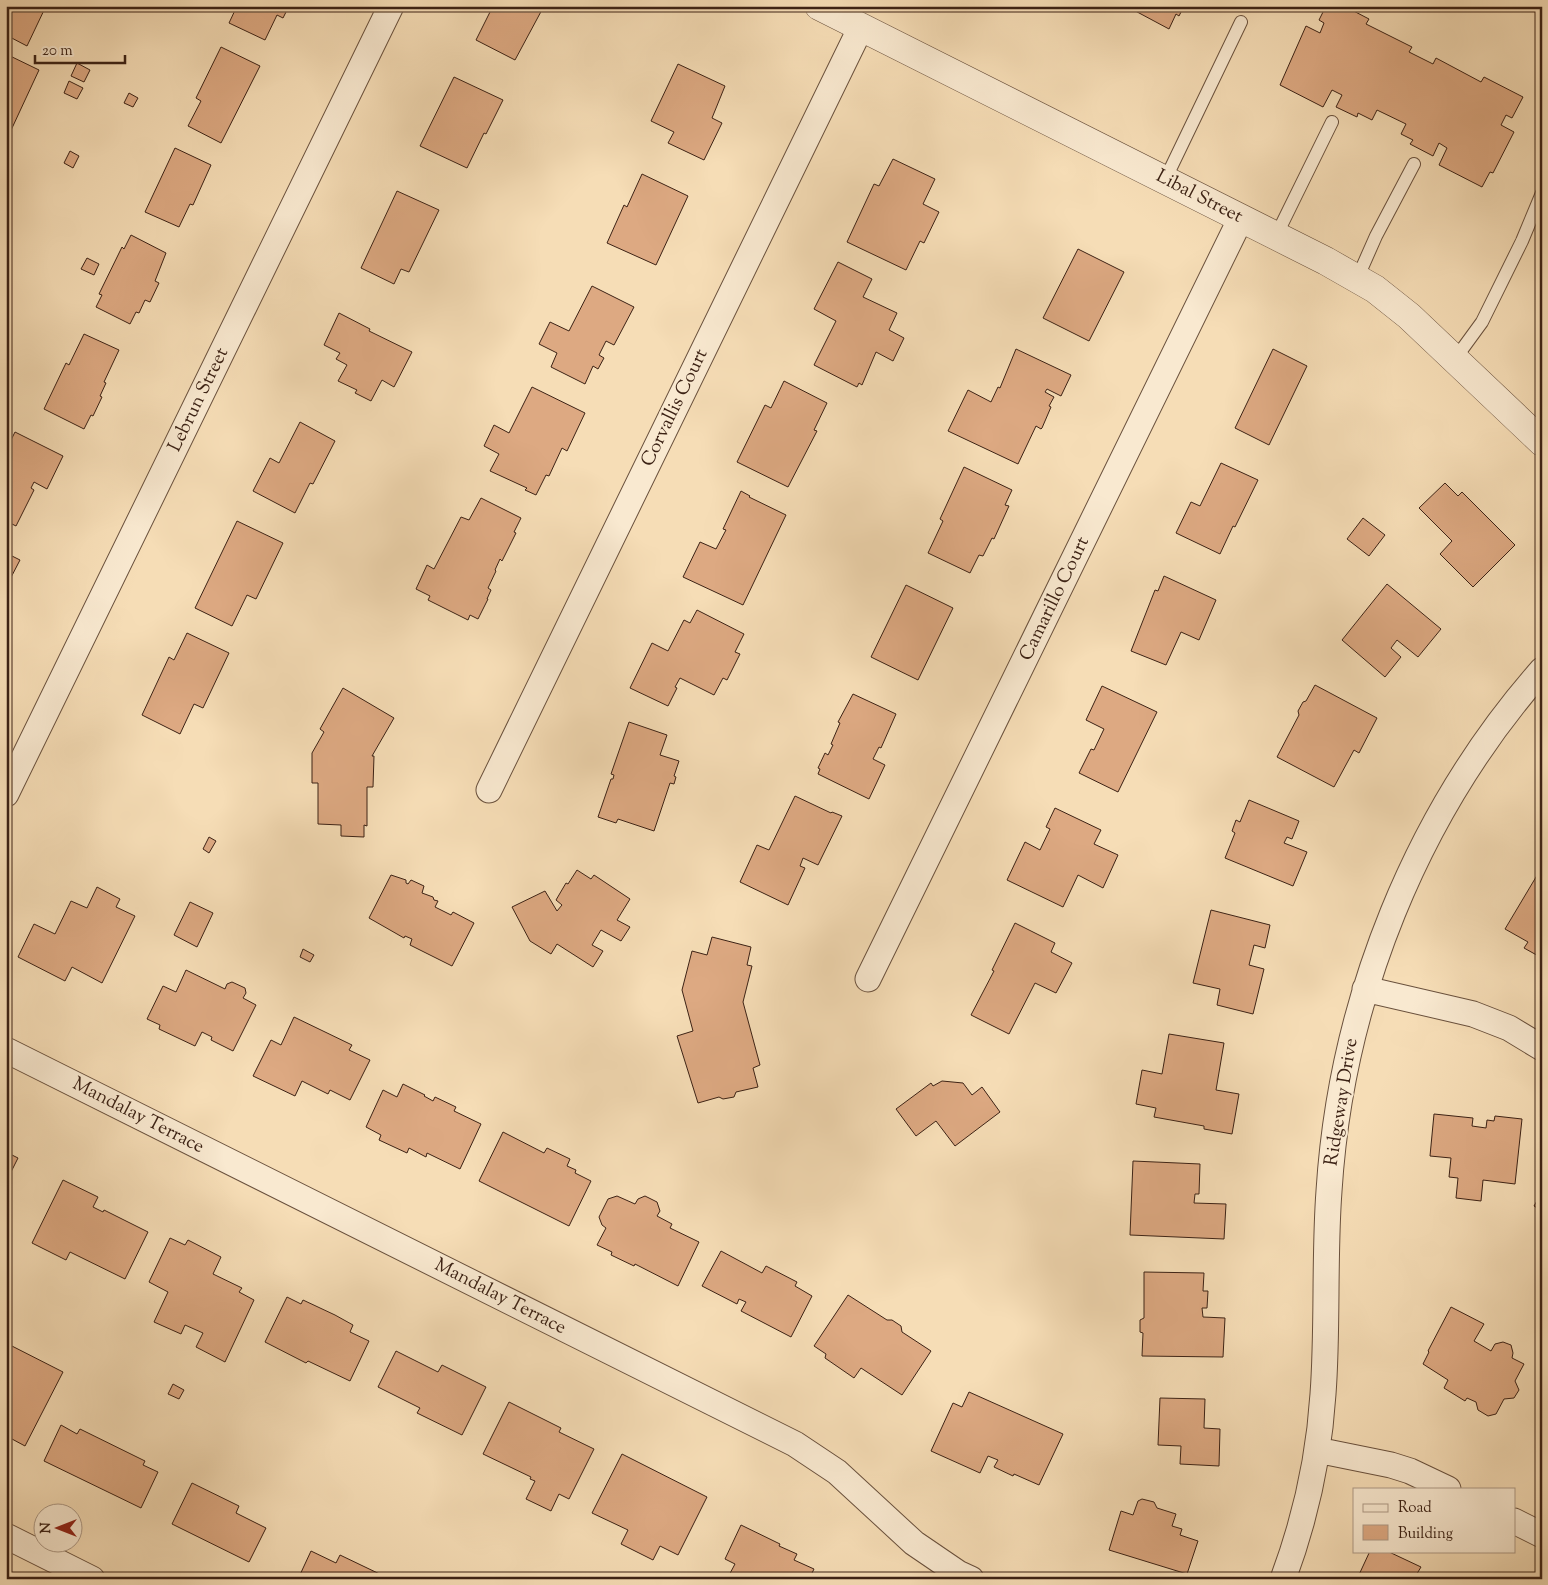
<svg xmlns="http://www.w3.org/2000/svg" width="1548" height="1585" font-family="'Sorts Mill Goudy',serif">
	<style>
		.building { fill: #dda982; stroke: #3c2215 }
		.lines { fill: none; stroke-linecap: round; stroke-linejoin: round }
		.service-casing { stroke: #6a513d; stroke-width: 14 }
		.minor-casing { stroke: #6a513d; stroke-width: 27 }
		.tertiary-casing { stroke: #6a513d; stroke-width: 29 }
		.service { stroke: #f9e9d0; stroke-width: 12 }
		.minor { stroke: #f9e9d0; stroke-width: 25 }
		.tertiary { stroke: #f9e9d0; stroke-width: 28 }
		.labels { text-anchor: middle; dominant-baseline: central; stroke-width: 4.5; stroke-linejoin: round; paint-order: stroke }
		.street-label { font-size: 19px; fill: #3c2215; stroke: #f9e9d0 }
	</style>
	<rect width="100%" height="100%" fill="#f6ddb6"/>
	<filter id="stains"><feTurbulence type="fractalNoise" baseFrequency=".004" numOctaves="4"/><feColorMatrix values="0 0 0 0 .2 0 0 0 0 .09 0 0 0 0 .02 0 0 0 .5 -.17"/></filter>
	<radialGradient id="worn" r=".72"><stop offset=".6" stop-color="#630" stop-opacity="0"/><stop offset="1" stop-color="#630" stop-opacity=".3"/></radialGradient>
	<path class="building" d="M6,6H46L27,46L6,35Z
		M237,6H289L283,18L277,15L265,40L229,23Z
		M493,6L496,8L497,6H544L515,60L476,40Z
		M1126,6H1184L1179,16L1176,14L1169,29Z
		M1326,6H1344L1369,19L1366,24L1412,47L1409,52L1433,64L1436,58L1481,82L1484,77L1523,97L1512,118L1506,115L1501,125L1514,132L1493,173L1490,172L1482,187L1439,165L1447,148L1439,143L1433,156L1410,144L1413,140L1401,134L1406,124L1377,110L1372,120L1358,113L1357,117L1336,107L1342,95L1332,90L1323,107L1280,85L1306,26L1320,33L1324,23L1319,20Z
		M221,47L260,66L221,143L188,126L201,101L196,98Z
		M6,54L39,70L6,141Z
		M77,63L90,70L84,82L71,76Z
		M678,64L725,86L712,118L722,123L704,160L668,143L674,132L651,121Z
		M454,77L503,100L486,134L484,133L467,168L420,146Z
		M69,81L83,88L77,99L64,93Z
		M129,93L138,98L133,107L124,103Z
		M175,148L211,165L193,205L190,204L179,227L145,212Z
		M70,151L79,156L73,168L64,163Z
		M893,159L935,179L923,204L939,212L924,243L920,241L906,270L847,242L874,184L879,186Z
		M642,174L688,196L656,265L607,243L624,205L627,207Z
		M397,191L439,210L409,272L401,269L394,284L361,268Z
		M131,235L166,253L155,281L159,283L150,302L145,300L139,313L136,312L130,324L96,307L102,295L99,294L122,247L124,249Z
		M1078,249L1124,272L1089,341L1043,318Z
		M87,258L99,264L94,275L81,269Z
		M838,262L872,279L863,297L897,313L889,330L904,338L893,361L876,352L862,385L859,383L857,387L814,365L836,321L814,309Z
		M592,286L634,307L614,345L606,341L599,355L604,358L598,369L593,366L585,384L551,367L557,353L539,344L550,322L569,331Z
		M339,313L370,329L369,331L412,352L394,387L382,380L371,401L355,393L357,390L338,381L347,365L336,359L340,353L324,345Z
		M84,334L119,350L104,382L106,383L100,396L102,397L93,416L91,415L84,429L44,409L66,363L69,365Z
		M1016,349L1071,375L1061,396L1047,389L1045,392L1054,397L1049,406L1051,407L1042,428L1041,429L1036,426L1018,464L948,431L968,390L991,402L998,387L1000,388Z
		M1273,349L1307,366L1269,445L1235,428Z
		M784,381L827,403L814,430L817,431L788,487L737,462L765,405L771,408Z
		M532,387L585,413L567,451L562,448L549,476L546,475L536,495L525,490L527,488L490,471L499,454L484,446L494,425L509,433Z
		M300,422L335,441L313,484L310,483L295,513L253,491L270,458L279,463Z
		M15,432L63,456L47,489L34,482L31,488L34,490L16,526L6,521V450Z
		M1221,463L1258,480L1235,527L1233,526L1220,554L1176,533L1191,502L1200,506Z
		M964,467L1012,490L1005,505L1009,506L994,539L992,538L983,556L979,555L970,573L928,553L943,521L940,519Z
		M1445,483L1458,496L1462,492L1515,545L1473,587L1440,554L1452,541L1419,508Z
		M741,491L750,496L749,497L786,515L743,605L683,577L700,542L716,549L726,530L723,529Z
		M481,498L521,518L514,532L516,533L502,561L500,559L495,570L496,571L488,588L491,590L487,599H488L478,619L470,615L468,620L428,600L430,596L416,589L427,565L434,569L461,517L469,520Z
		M1363,518L1385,535L1369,556L1347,539Z
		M237,521L283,543L256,599L247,595L232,626L195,608Z
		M6,553L20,560L6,587Z
		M1164,576L1216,600L1199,640L1181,632L1166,665L1131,651L1155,590L1158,591Z
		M1387,584L1441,629L1418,657L1397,640L1391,648L1401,657L1385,677L1342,640Z
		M906,585L953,608L918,680L871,657Z
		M697,610L744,634L735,652L740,654L727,680L723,678L714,695L680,678L675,687L677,688L668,706L630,688L652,643L668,651L684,620L690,623Z
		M187,633L229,653L203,708L194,704L180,734L142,715L169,657L174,660Z
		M1315,685L1377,718L1359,753L1354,750L1334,787L1277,757L1299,715L1298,711L1303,702L1306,701Z
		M1102,686L1157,712L1118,792L1079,773L1091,749L1094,750L1104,729L1086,720Z
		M343,688L394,718L372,756H374L373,787H367V826L364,825V837L341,836V825L318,824V783H312V753L324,732L320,729Z
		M853,694L896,714L881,748L879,747L873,759L885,765L869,799L818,774L820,769L818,768L825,753L828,755L833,745L831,744L840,723L838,722Z
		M629,722L667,735L660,755L679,761L674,776L676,777L674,784L670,783L654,831L618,819L616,823L598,817L611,779H613L614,775L611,774Z
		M795,796L831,813L832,812L842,816L818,865L803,858L800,866L805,868L788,905L740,882L757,845L769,850Z
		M1249,800L1299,821L1292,839L1287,837L1284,843L1307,852L1293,886L1225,858L1235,833L1232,831L1236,820L1240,822Z
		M1055,808L1101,830L1094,844L1118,855L1103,888L1078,875L1063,907L1007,880L1025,842L1040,850L1050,829L1046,827Z
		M209,837L216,841L209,853L203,849Z
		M1542,867V958L1524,948L1528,942L1505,929Z
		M577,870L591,879L594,875L630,899L617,920L630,927L621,941L601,930L592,945L603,951L593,967L557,944L551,954L530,941L512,907L545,891L557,911L562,905L556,900L566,883L568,884Z
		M391,875L406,880V883L408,884L411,880L424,886L422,893L433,897L434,900L438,901L435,907L451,915L453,912L474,923L452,966L410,945L412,939L405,936L404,938L369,918Z
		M97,887L120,899L116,907L135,916L102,983L72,967L65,981L18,957L34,924L55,934L71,901L87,908Z
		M190,902L213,913L197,947L174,935Z
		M1211,910L1270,925L1265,948L1254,945L1249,965L1264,969L1253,1014L1217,1005L1220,989L1193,983Z
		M1015,923L1055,943L1051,952L1072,963L1056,993L1035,983L1009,1034L971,1015L994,971L992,970Z
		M712,937L751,947L747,965L752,966L743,1002L760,1065L753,1068L758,1087L736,1092L734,1097L723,1099L719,1097L698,1103L677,1036L693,1031L682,990L692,951L707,955Z
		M303,949L314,955L310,962L300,957Z
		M186,970L225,989L227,984L232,982L245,988L246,993L243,998L256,1005L233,1051L211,1040L212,1037L202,1032L195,1046L159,1029L160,1025L147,1019L163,986L176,992Z
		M294,1017L352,1045L349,1050L370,1060L350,1100L330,1090L328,1094L302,1081L295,1096L253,1076L271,1040L281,1045Z
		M1169,1034L1224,1043L1216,1090L1239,1094L1232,1134L1204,1129V1126L1154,1117L1156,1108L1136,1104L1142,1070L1162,1074Z
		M942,1081L963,1083L972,1095L982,1087L1000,1112L955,1146L936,1121L916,1136L896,1109L931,1083L933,1086Z
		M403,1084L425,1095L424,1096L433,1101L435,1097L456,1107L454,1111L481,1124L460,1169L427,1153L426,1157L409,1148L407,1153L379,1140L381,1135L366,1127L383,1090L397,1097Z
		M1434,1114L1473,1118L1472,1126L1486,1128L1487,1120L1494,1121L1495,1116L1522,1119L1515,1184L1483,1180L1481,1201L1456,1198L1458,1178L1449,1177L1451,1158L1430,1156Z
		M503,1132L544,1153L547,1148L570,1159L567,1166L576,1170L575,1173L591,1181L569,1226L479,1181Z
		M6,1152L18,1158L6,1182Z
		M1133,1161L1200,1164L1199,1194H1195L1194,1203L1226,1204L1224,1239L1130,1235Z
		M63,1180L98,1197L93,1207L103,1212L104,1210L148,1232L125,1279L70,1252L66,1260L32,1243Z
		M1542,1192V1211L1534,1206Z
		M617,1196L635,1204L638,1199L645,1196L657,1202L660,1211L657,1216L672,1224L670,1228L699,1242L678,1286L635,1264L634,1266L611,1255L612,1252L597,1245L606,1228L602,1225L599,1217L608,1199Z
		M170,1238L185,1245L188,1240L221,1257L213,1274L242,1288L239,1292L254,1300L225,1362L196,1347L203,1333L185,1325L181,1334L154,1322L168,1292L149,1282Z
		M721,1251L762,1273L766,1266L797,1282L795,1286L812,1296L791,1337L741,1311L746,1302L739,1299L737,1304L702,1286Z
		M1144,1272L1204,1273L1203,1291H1208L1207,1308H1202L1203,1317L1225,1318L1223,1357L1142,1356L1143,1333L1140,1332V1320L1144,1318Z
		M848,1295L887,1320H892L901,1326L902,1332L931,1351L902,1395L861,1368L854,1378L825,1358L826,1354L814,1346Z
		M287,1297L301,1304L303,1300L335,1315L353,1325L350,1332L369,1341L350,1381L308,1361L306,1363L265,1342Z
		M1451,1307L1484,1324L1474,1341L1491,1351L1495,1344L1503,1342L1511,1345L1513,1353L1512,1358L1524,1364L1515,1381L1519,1390L1514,1398L1504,1399L1496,1414L1488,1416L1478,1410L1476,1402L1467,1398L1465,1401L1444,1388L1448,1380L1423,1364L1429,1352L1428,1351L1429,1349Z
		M6,1343L63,1372L25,1446L12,1439L10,1443L6,1441Z
		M396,1351L438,1372L442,1365L486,1387L462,1435L417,1413L420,1408L378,1387Z
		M173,1384L184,1390L179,1399L168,1394Z
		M969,1392L1063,1434L1039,1485L1014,1474L1013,1476L994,1467L998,1460L988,1456L980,1473L931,1451L953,1403L962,1407Z
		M1160,1398L1205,1399L1204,1428L1220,1429L1219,1466L1180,1464L1181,1446L1158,1445Z
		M509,1402L561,1428L559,1432L594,1449L569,1499L559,1494L551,1511L526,1499L535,1481L530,1479L531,1477L483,1454Z
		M61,1425L77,1434L80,1429L145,1461L143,1465L158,1472L141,1508L44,1461Z
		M622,1454L707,1497L678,1555L660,1546L653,1560L621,1544L628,1530L592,1513Z
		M192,1483L239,1506L236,1513L266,1528L249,1562L172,1524Z
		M1142,1499L1154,1502L1157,1508L1176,1514L1172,1526L1182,1529L1180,1535L1198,1541L1187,1574L1109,1550L1121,1511L1133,1515L1138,1501Z
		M741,1525L780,1544L779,1546L797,1554L794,1560L814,1569L809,1579H727L735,1564L725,1559Z
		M311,1551L336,1563L340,1555L388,1578L298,1579Z
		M1370,1551H1387L1421,1567L1415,1577L1419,1579H1357Z"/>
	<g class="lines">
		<defs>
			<path id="service" d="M1165,180L1241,22
				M1276,236L1332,122
				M1357,279L1376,236L1414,164
				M1455,359L1482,322L1522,241L1542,193"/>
			<path id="minor" d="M489,790L861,27
				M6,794L391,6
				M868,979L1241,218
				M1365,989L1473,1014L1509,1028L1542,1048
				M6,1050L795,1444L837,1472L914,1543L958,1573L971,1579
				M1317,1450L1391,1465L1410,1471L1448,1489
				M1514,1521L1542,1535
				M6,1536L92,1579
				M1283,1579C1305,1520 1319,1457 1323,1394C1328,1327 1324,1258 1329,1191C1341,1001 1416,813 1542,670"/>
			<path id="tertiary" d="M819,6L1326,261L1375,289L1409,316L1542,442"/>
		</defs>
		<use href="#service" class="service-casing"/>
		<use href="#minor" class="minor-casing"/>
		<use href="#tertiary" class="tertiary-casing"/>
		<use href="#service" class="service"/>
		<use href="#minor" class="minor"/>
		<use href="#tertiary" class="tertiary"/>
	</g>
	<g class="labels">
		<g class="street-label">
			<text transform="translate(1199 197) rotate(27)">Libal Street</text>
			<text transform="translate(199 400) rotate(-64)">Lebrun Street</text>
			<text transform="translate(675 408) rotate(-64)">Corvallis Court</text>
			<text transform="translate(1055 599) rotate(-64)">Camarillo Court</text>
			<text transform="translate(1342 1102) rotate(-81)">Ridgeway Drive</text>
			<text transform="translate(138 1116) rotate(27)">Mandalay Terrace</text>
			<text transform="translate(500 1297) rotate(27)">Mandalay Terrace</text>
		</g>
	</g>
	<rect width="1548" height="1585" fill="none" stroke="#f6ddb6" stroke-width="25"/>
	<rect x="8" y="8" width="1533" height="1570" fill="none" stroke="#3c2215" stroke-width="2.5"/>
	<rect x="12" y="12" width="1523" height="1560" fill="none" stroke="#3c2215"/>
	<rect x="1353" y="1488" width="162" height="65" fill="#f9e9d0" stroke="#ad9985"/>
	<rect x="1363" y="1504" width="25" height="8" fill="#f9e9d0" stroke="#ad9985"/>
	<text x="1398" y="1512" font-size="15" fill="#3c2215">Road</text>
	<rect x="1363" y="1525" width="25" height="15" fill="#dda982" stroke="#ad9985"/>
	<text x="1398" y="1538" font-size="15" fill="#3c2215">Building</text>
	<g transform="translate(58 1528) rotate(270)"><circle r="24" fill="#f9e9d0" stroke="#ad9985"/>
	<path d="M0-4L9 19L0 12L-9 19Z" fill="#8f2418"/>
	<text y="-8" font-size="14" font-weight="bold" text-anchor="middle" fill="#3c2215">N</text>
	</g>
	<path d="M35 55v8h90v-8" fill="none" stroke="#3c2215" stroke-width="2.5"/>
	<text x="42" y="55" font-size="15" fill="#3c2215" stroke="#f9e9d0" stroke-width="4" paint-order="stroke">20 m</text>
	<rect width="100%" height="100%" filter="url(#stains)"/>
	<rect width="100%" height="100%" fill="url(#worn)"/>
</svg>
